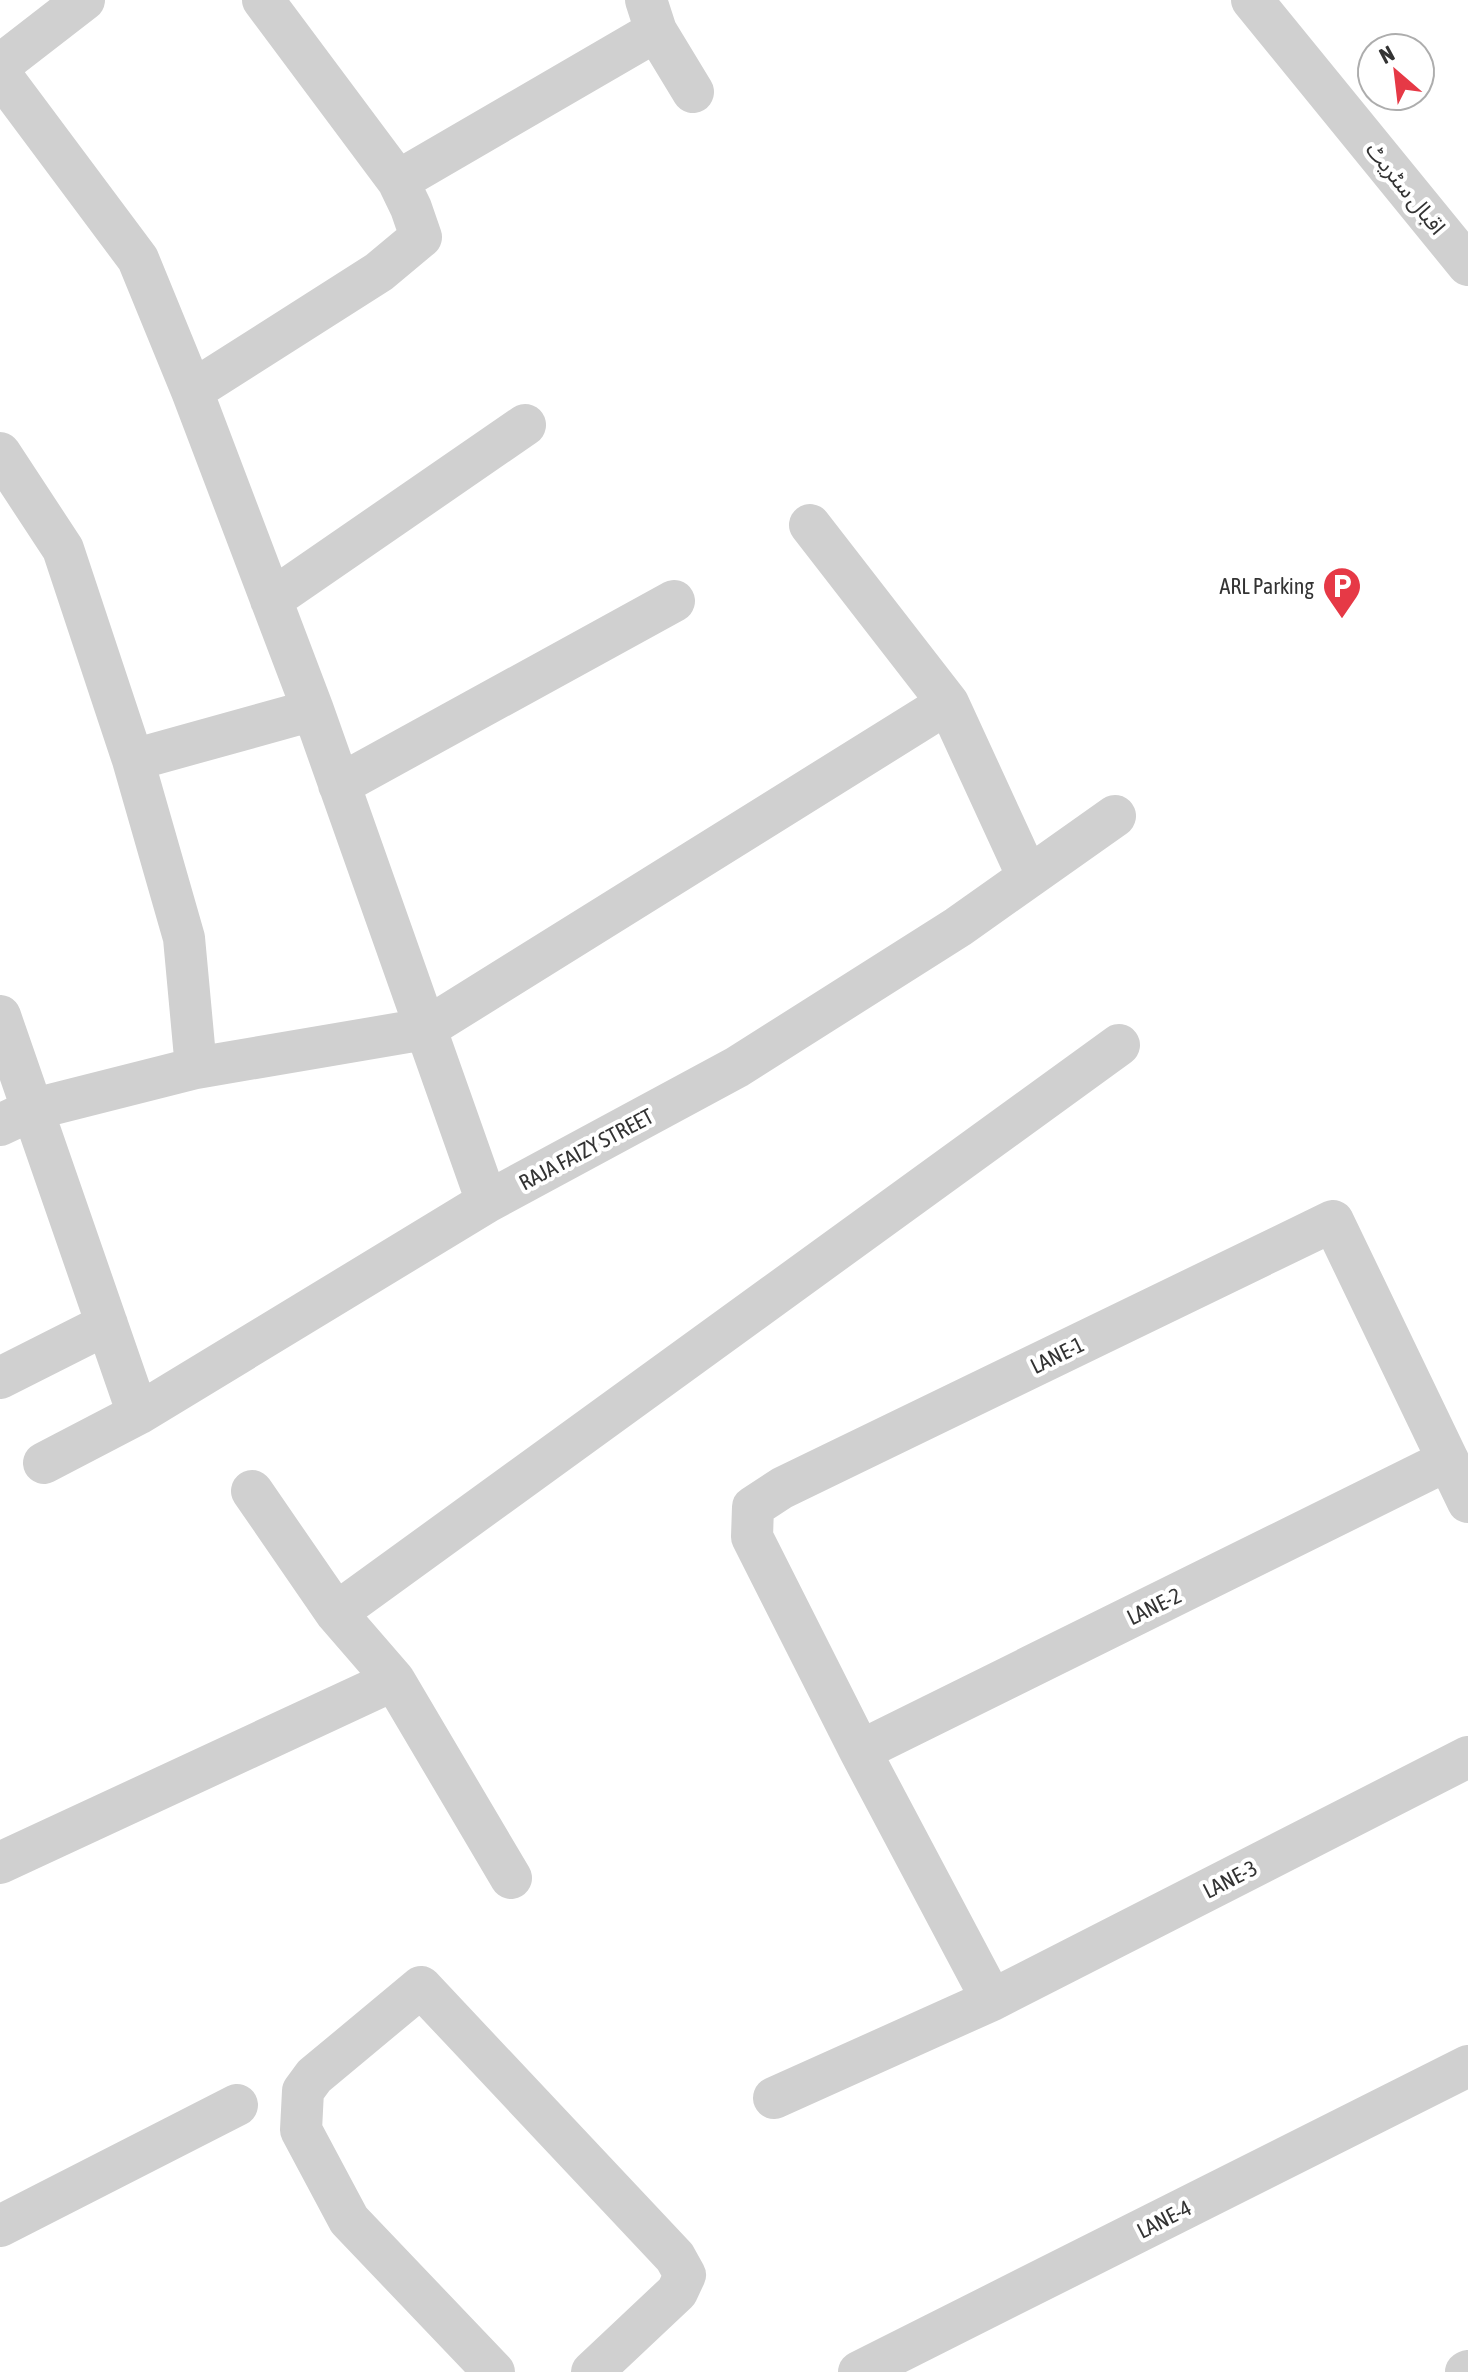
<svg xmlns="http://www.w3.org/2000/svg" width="1468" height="2372" font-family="'Asap Condensed','Noto Sans Arabic',sans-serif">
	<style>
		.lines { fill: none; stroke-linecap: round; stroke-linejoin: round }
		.minor { stroke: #d0d0d0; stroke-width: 42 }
		.labels { text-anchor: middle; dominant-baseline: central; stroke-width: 8; stroke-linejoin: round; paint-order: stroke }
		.street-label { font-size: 22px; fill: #333; stroke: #fff }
		.poi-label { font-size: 22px; fill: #333; stroke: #fff; text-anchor: end }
	</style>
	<rect width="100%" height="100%" fill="#fff"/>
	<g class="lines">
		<path class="minor" d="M1252,0L1468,265
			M656,31L693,92
			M0,65L84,0
			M0,74L138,259L192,391L313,710L487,1202
			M398,181L656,31L646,0
			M192,391L379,272L421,237L411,208L398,181L263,0
			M0,453L63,549L133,760L184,938L196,1068
			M810,525L948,703L1028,877
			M271,600L525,425
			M133,760L313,710
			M339,785L674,601
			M0,1016L138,1414
			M0,1125L34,1109L196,1068L425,1029L948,703
			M0,1378L107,1324
			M44,1463L138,1414L487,1202L737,1067L958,927L1115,816
			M252,1491L336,1613L394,1680
			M336,1613L1119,1045
			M860,1751L1448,1460
			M0,1863L394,1680L511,1878
			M992,2000L1468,1757
			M774,2098L992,2000L860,1751L752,1537L753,1507L782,1488L1333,1221L1468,1502
			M0,2226L237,2105
			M494,2372L349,2220L301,2130L303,2091L314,2076L421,1987L675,2257L685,2275L677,2292L592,2372
			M859,2372L1468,2066
			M1466,2372L1468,2371"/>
	</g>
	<defs>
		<symbol id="parking-pin" viewBox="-11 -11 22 30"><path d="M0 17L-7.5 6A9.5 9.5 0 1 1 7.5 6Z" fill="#e63946" stroke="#fff"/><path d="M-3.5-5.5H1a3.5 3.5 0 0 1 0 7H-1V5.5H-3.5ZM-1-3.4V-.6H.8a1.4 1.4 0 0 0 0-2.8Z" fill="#fff"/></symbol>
	</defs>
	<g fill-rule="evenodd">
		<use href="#parking-pin" x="1320" y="564" width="44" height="60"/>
	</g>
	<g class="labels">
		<g class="street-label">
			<text transform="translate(1406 188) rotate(51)">اقبال سٹریٹ</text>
			<text transform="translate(586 1149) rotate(-28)">RAJA FAIZY STREET</text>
			<text transform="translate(1057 1355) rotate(-26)">LANE-1</text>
			<text transform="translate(1154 1606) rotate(-26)">LANE-2</text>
			<text transform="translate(1230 1879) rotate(-27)">LANE-3</text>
			<text transform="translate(1164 2219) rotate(-27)">LANE-4</text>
		</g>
		<g class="poi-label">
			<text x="1314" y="586">ARL Parking</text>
		</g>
	</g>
	<g transform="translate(1396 72) rotate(332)"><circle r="38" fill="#ffffff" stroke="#adadad" stroke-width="2"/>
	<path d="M0-6L14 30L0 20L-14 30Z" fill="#e63946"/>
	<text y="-12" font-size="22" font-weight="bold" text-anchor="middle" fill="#333333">N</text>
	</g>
</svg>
